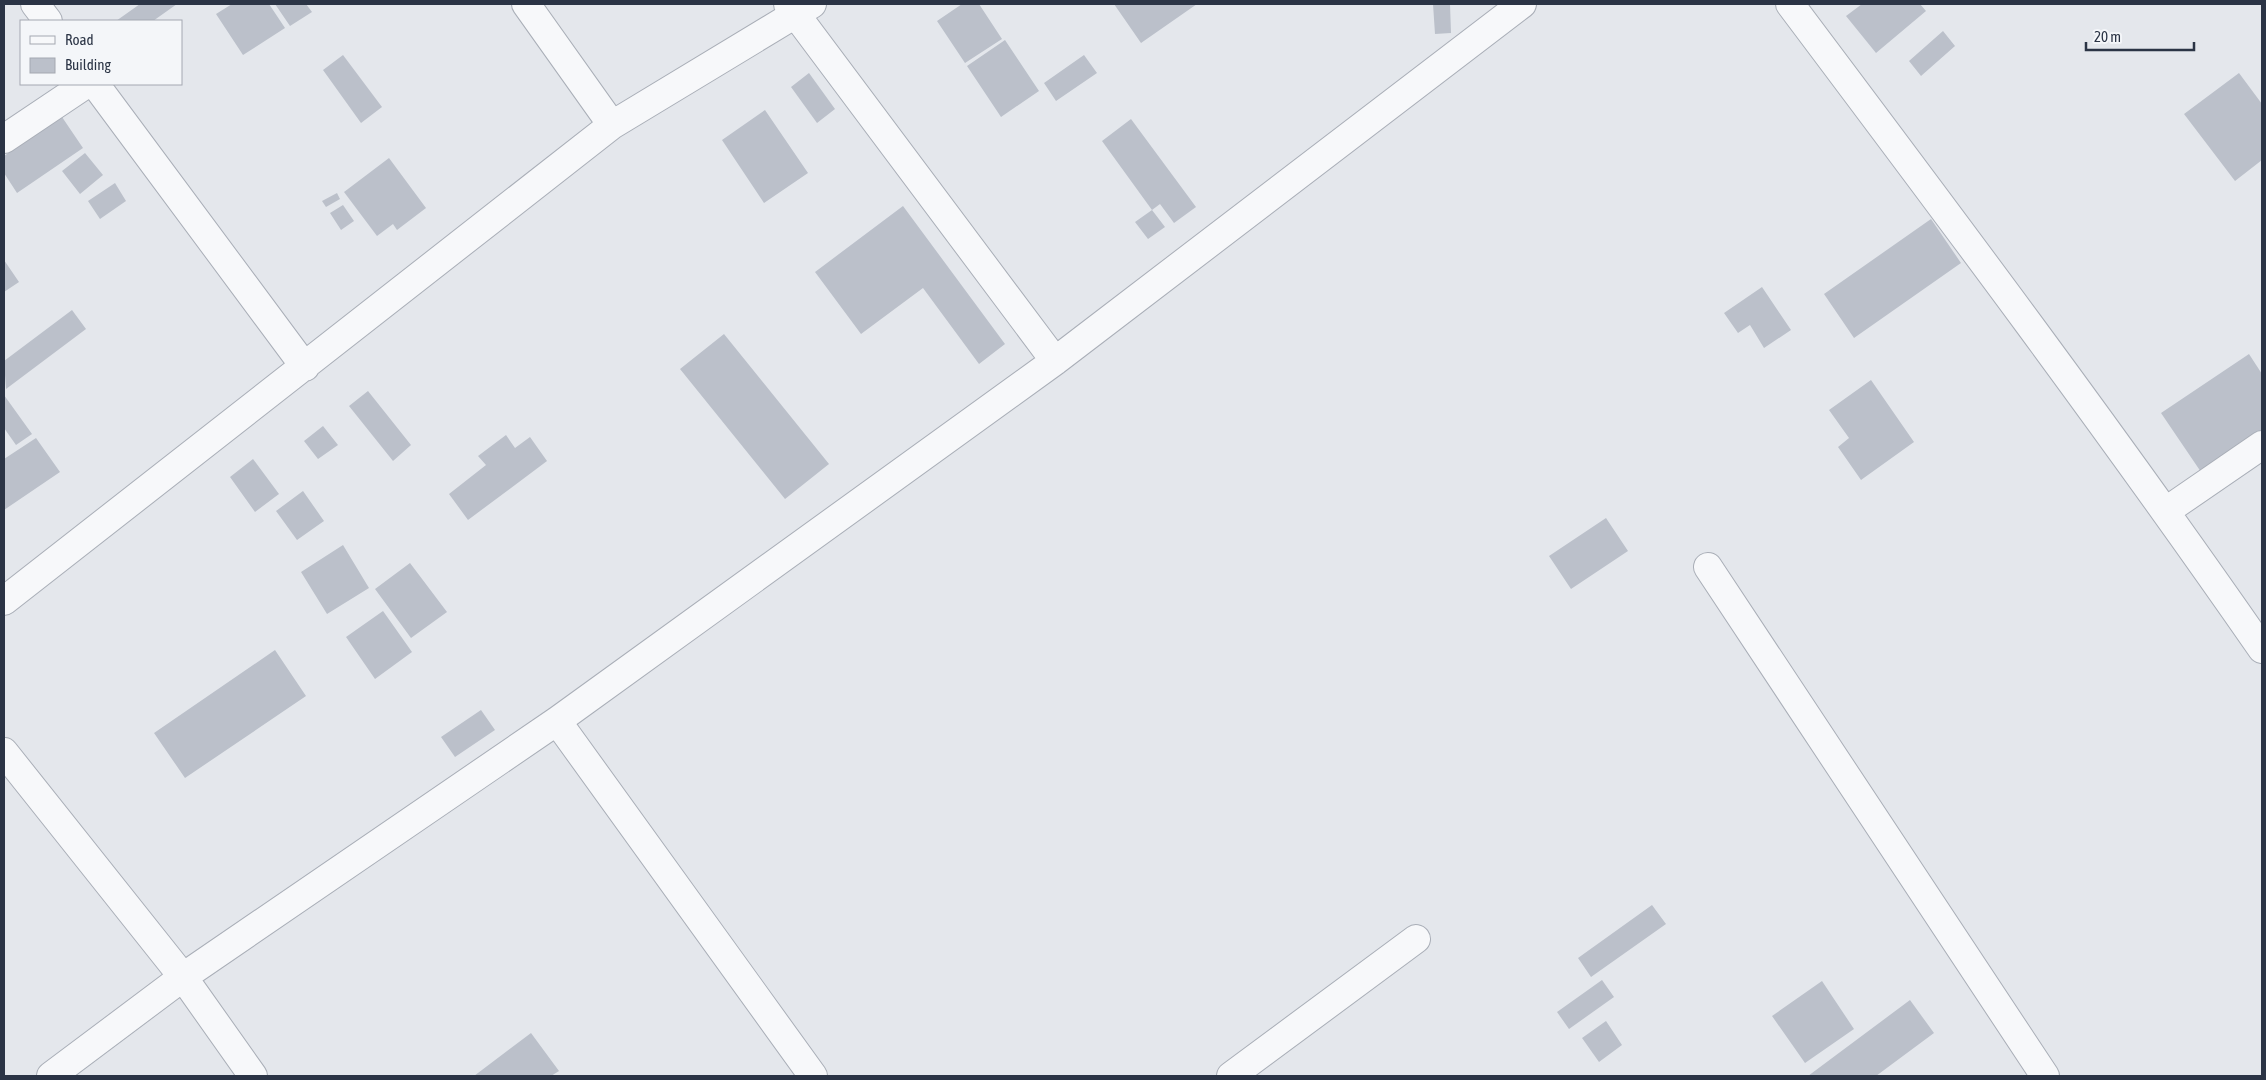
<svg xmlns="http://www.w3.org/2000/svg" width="2266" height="1080" font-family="'Asap Condensed',sans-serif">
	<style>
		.building { fill: #bbc0ca }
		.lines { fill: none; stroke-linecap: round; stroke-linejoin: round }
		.minor-casing { stroke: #a9aeb7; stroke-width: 30 }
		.minor { stroke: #f7f8fa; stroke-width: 28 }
	</style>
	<rect width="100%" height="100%" fill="#e4e7ec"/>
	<path class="building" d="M140,4H177L153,21H116Z
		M232,4H269L285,28L243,55L216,14Z
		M275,4H306L312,12L290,26Z
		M962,4H979L1002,39L965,63L937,21Z
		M1114,4H1197L1141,43Z
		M1433,4H1450L1451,33L1435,34Z
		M1862,4H1920L1926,11L1876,53L1846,16Z
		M1943,31L1955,46L1921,76L1909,61Z
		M1005,40L1039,91L1001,117L967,66Z
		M343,55L382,107L361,123L323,70Z
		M1084,55L1097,73L1056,101L1044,83Z
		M809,73L835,109L817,123L791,87Z
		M2239,73L2262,104V160L2235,181L2184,114Z
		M765,110L808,173L764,203L722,140Z
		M62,117L83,148L17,193L4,173V156Z
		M1131,119L1196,207L1174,223L1160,204L1152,210L1102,141Z
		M85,153L103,175L80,194L62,171Z
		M389,158L426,208L397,230L393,224L377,236L344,192Z
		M115,183L126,201L100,219L88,201Z
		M337,193L340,199L326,207L322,201Z
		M343,205L354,221L341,230L330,213Z
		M903,206L1005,344L979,364L923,288L861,334L815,272Z
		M1152,210L1165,227L1148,239L1135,222Z
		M1931,219L1961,263L1854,338L1824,294Z
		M4,260L19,282L4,292Z
		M1762,287L1791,330L1764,348L1750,325L1738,333L1724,313Z
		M72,310L86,329L6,389L4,361Z
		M724,334L829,464L785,499L680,369Z
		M2249,354L2262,374V430L2201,472L2161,413Z
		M1871,380L1914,442L1861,480L1838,447L1849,438L1829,410Z
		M368,391L411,445L393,461L349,406Z
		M4,395L32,434L16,445L4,428Z
		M323,426L338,445L318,459L304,441Z
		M506,435L515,448L530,437L547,461L468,520L449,494L486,465L478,456Z
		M36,438L60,472L4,510V459Z
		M253,459L279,494L255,512L230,477Z
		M303,491L324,521L297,540L276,511Z
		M1606,518L1628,551L1571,589L1549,556Z
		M343,545L369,588L327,614L301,572Z
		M410,563L447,612L411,638L375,589Z
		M383,611L412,652L375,679L346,637Z
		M275,650L306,696L185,778L154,733Z
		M481,710L495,730L455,757L441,737Z
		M1652,905L1666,924L1591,977L1578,958Z
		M1602,980L1614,997L1569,1029L1557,1012Z
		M1822,981L1854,1029L1805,1063L1772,1016Z
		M1910,1000L1934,1033L1876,1076H1808Z
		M1606,1021L1622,1045L1599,1062L1582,1038Z
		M531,1033L559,1071L551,1076H474Z"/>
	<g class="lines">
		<defs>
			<path id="minor" d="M35,4L48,21
				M526,4L612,125
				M788,4L1055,361
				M1790,4C1950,217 2110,430 2262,649
				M95,84L305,367
				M4,139L86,84
				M2166,511L2262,445
				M1708,567L2045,1076
				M4,601L612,125L812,4
				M557,721L813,1076
				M4,752L183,977L253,1076
				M51,1076L183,977L557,721L1055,361L1522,4
				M1231,1076L1416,939"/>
		</defs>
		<use href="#minor" class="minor-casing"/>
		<use href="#minor" class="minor"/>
	</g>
	<rect width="2266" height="1080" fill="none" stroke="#2b3445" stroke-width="10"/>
	<rect x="20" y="20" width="162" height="65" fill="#f4f6f9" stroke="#a4a8b1"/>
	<rect x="30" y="36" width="25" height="8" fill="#f7f8fa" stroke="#a4a8b1"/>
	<text x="65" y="45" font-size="15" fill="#2b3445">Road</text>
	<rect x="30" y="58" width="25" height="15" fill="#bbc0ca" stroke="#a4a8b1"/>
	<text x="65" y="70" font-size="15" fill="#2b3445">Building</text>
	<path d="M2086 42v8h108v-8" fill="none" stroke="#2b3445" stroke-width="2.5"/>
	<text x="2094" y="42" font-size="15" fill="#2b3445" stroke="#f4f6f9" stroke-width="4" paint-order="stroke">20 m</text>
</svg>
